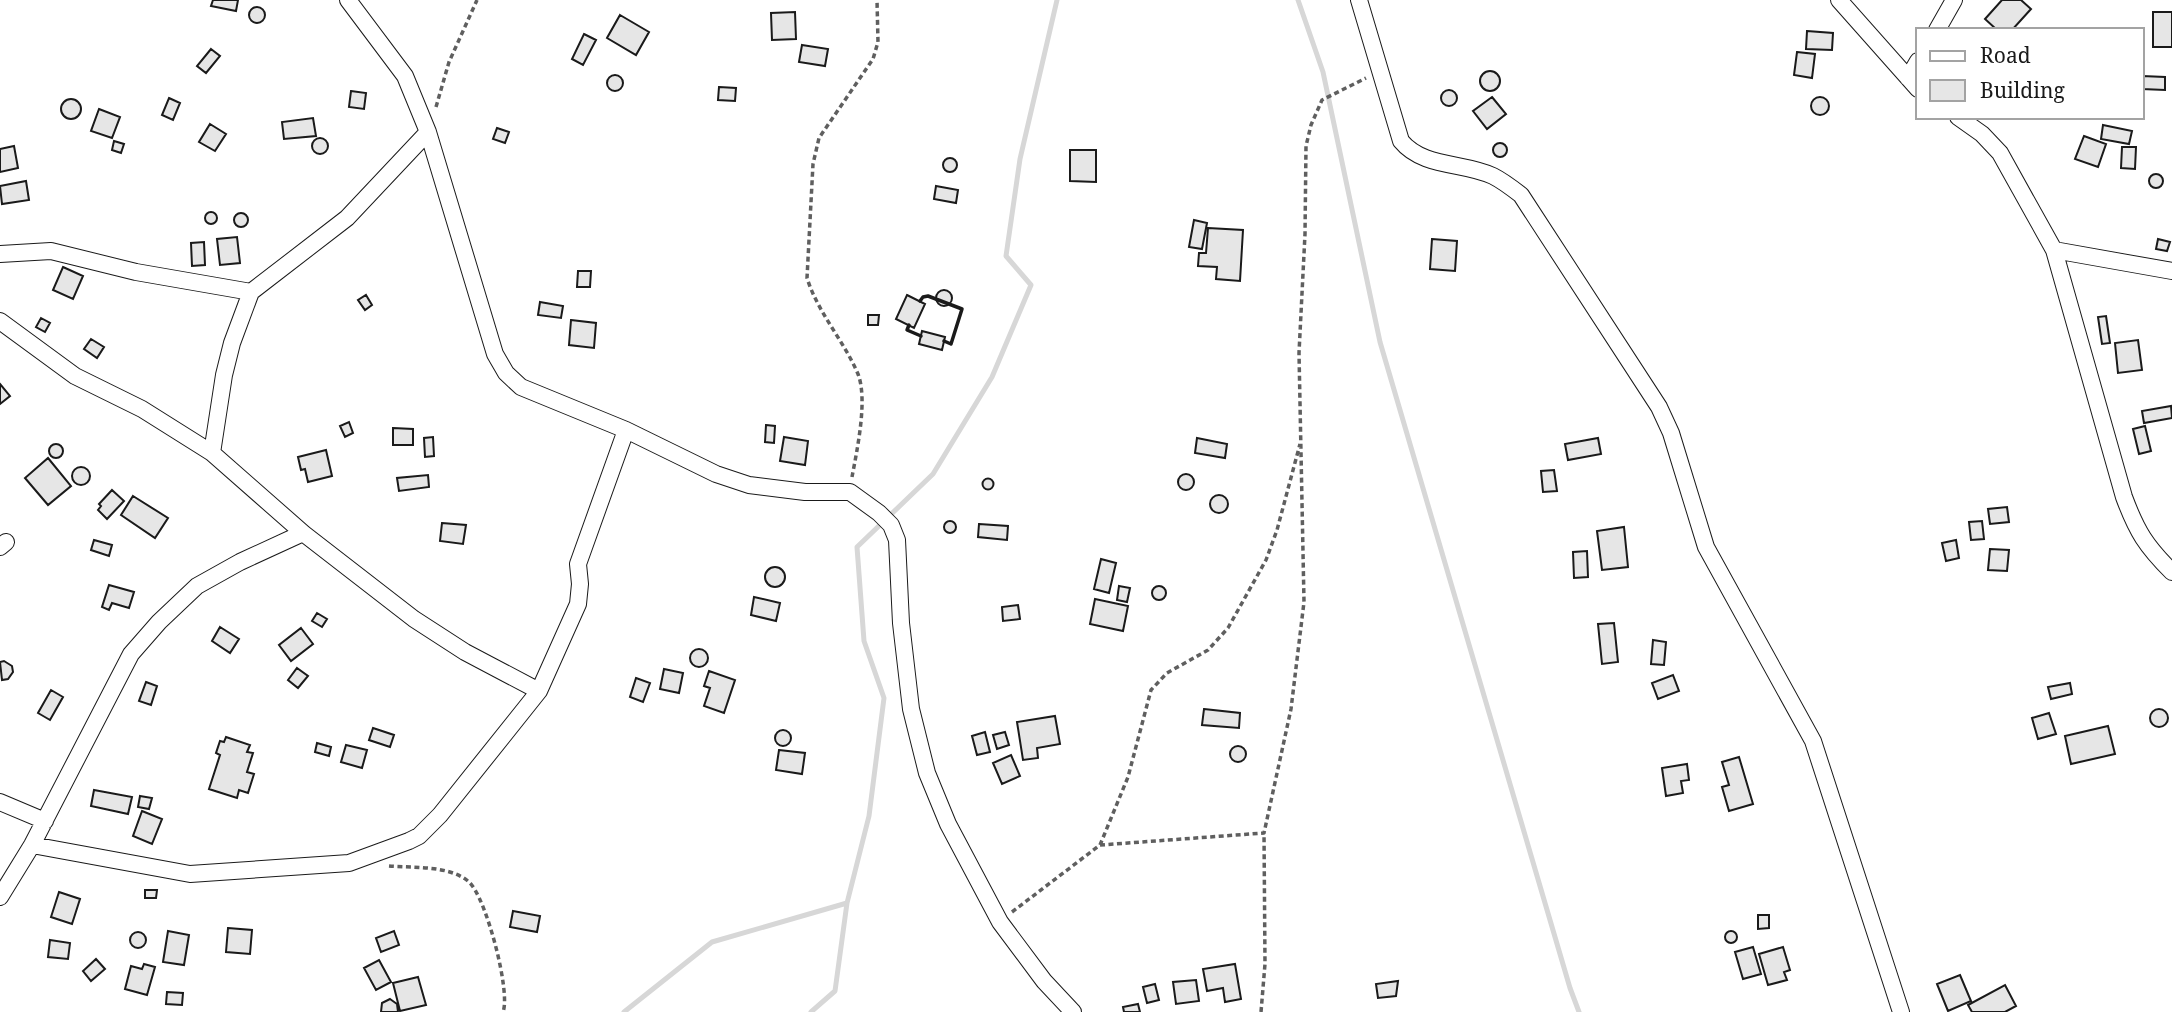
<svg xmlns="http://www.w3.org/2000/svg" width="2172" height="1012" font-family="'Noto Serif',serif">
	<style>
		.lines { fill: none; stroke-linecap: round; stroke-linejoin: round }
		.stream { stroke: #d7d7d7; stroke-width: 5 }
		.building { fill: #e6e6e6; stroke: #1a1a1a; stroke-width: 2 }
		.street-casing { stroke: #1a1a1a; stroke-width: 18 }
		.path { stroke: #5f5f5f; stroke-width: 3.5; stroke-dasharray: 5 3.5; stroke-linecap: butt }
		.street { stroke: #fff; stroke-width: 16 }
		.wall { stroke: #1a1a1a; stroke-width: 3.5 }
	</style>
	<rect width="100%" height="100%" fill="#fff"/>
	<g class="lines">
		<path class="stream" d="M1298,0L1323,72L1380,342L1570,988L1579,1012
			M624,1012L712,942L847,903
			M811,1012L835,991L847,903L869,816L884,698L864,641L857,547L933,474L992,377L1031,285L1006,256L1020,159L1057,0"/>
	</g>
	<path class="building" d="M213,0H238L236,11L211,6Z
		M2002,0H2021L2031,9L2012,30H1997L1985,19Z
		M249 15a8 8 0 1 1 16 0a8 8 0 1 1-16 0Z
		M795,12L796,39L772,40L771,13Z
		M2153,12H2172V47H2153Z
		M620,15L649,32L636,55L607,38Z
		M1807,31L1833,33L1832,50L1806,49Z
		M584,34L596,40L583,65L572,59Z
		M802,45L828,49L825,66L799,62Z
		M211,49L220,56L206,73L197,66Z
		M1797,52L1815,54L1812,78L1794,75Z
		M1480 81a10 10 0 1 1 20 0a10 10 0 1 1-20 0Z
		M607 83a8 8 0 1 1 16 0a8 8 0 1 1-16 0Z
		M2142,76L2165,77V90L2142,89Z
		M719,87L736,88L735,101L718,100Z
		M1441 98a8 8 0 1 1 16 0a8 8 0 1 1-16 0Z
		M351,91L366,93L364,109L349,107Z
		M1811 106a9 9 0 1 1 18 0a9 9 0 1 1-18 0Z
		M1492,97L1506,114L1487,129L1473,111Z
		M169,98L180,103L173,120L162,115Z
		M61 109a10 10 0 1 1 20 0a10 10 0 1 1-20 0Z
		M99,109L120,117L112,138L91,131Z
		M313,118L316,136L284,139L282,122Z
		M210,124L226,134L215,151L199,142Z
		M2103,125L2132,131L2129,144L2101,139Z
		M497,128L509,132L505,143L493,139Z
		M2084,136L2106,144L2098,167L2075,159Z
		M312 146a8 8 0 1 1 16 0a8 8 0 1 1-16 0Z
		M114,141L124,144L121,153L112,150Z
		M1493 150a7 7 0 1 1 14 0a7 7 0 1 1-14 0Z
		M14,146L18,168L0,172V149Z
		M2122,147H2136L2135,169L2121,168Z
		M1070,150H1096V182L1070,181Z
		M943 165a7 7 0 1 1 14 0a7 7 0 1 1-14 0Z
		M2149 181a7 7 0 1 1 14 0a7 7 0 1 1-14 0Z
		M26,181L29,200L2,204L0,186Z
		M936,186L958,190L956,203L934,199Z
		M205 218a6 6 0 1 1 12 0a6 6 0 1 1-12 0Z
		M234 220a7 7 0 1 1 14 0a7 7 0 1 1-14 0Z
		M1194,220L1207,223L1202,249L1189,247Z
		M1208,228L1243,230L1240,281L1216,279L1217,267L1198,266L1199,253H1206Z
		M237,237L240,263L220,265L217,239Z
		M1432,239L1457,241L1455,271L1430,269Z
		M2158,239L2170,242L2167,251L2156,249Z
		M204,242L205,265L192,266L191,243Z
		M63,267L83,276L73,299L53,290Z
		M578,271H591L590,287H577Z
		M936 298a8 8 0 1 1 16 0a8 8 0 1 1-16 0Z
		M366,295L372,305L365,310L358,300Z
		M907,295L925,304L914,328L896,319Z
		M540,302L563,306L561,318L538,315Z
		M868,315H879L878,325H868Z
		M2106,316L2110,343L2102,344L2098,317Z
		M41,318L50,323L45,332L36,327Z
		M571,320L596,323L594,348L569,345Z
		M922,331L945,337L942,350L919,344Z
		M91,339L104,347L97,358L84,349Z
		M2138,340L2142,370L2118,373L2115,343Z
		M0,384L10,396L0,404Z
		M2171,406L2172,418L2144,423L2142,411Z
		M349,422L353,433L345,437L340,426Z
		M766,425L775,426L774,443L765,442Z
		M2145,426L2151,451L2139,454L2133,429Z
		M393,428L413,429V445H393Z
		M433,437L434,456L425,457L424,438Z
		M784,437L808,441L805,465L780,461Z
		M1197,438L1227,444L1225,458L1195,453Z
		M1598,438L1601,454L1568,460L1565,444Z
		M49 451a7 7 0 1 1 14 0a7 7 0 1 1-14 0Z
		M326,450L332,476L308,482L305,469L301,470L298,457Z
		M48,458L71,486L48,505L25,478Z
		M72 476a9 9 0 1 1 18 0a9 9 0 1 1-18 0Z
		M1554,470L1557,491L1543,492L1541,471Z
		M1178 482a8 8 0 1 1 16 0a8 8 0 1 1-16 0Z
		M428,475L429,487L399,491L397,478Z
		M982.5 484a5.5 5.5 0 1 1 11 0a5.5 5.5 0 1 1-11 0Z
		M112,490L124,501L107,519L98,510L101,506L99,504Z
		M1210 504a9 9 0 1 1 18 0a9 9 0 1 1-18 0Z
		M133,496L168,518L155,538L121,515Z
		M2007,507L2009,522L1990,524L1988,509Z
		M944 527a6 6 0 1 1 12 0a6 6 0 1 1-12 0Z
		M1982,521L1984,539L1971,540L1969,522Z
		M442,523L466,525L463,544L440,541Z
		M979,524L1008,526L1007,540L978,537Z
		M1624,527L1628,567L1602,570L1597,531Z
		M94,540L112,545L109,556L91,550Z
		M1956,540L1959,558L1946,561L1942,543Z
		M1990,549L2009,550L2007,571L1988,570Z
		M1587,551L1588,577L1574,578L1573,552Z
		M1101,559L1116,563L1109,593L1094,589Z
		M765 577a10 10 0 1 1 20 0a10 10 0 1 1-20 0Z
		M109,585L134,592L129,608L112,603L109,610L102,607Z
		M1119,586L1130,588L1127,602L1117,600Z
		M1152 593a7 7 0 1 1 14 0a7 7 0 1 1-14 0Z
		M754,597L780,603L776,621L751,615Z
		M1095,599L1128,606L1123,631L1090,624Z
		M1018,605L1020,619L1003,621L1002,607Z
		M317,613L327,619L322,627L312,621Z
		M1614,623L1618,662L1602,664L1598,624Z
		M220,627L239,639L230,653L212,641Z
		M301,628L313,644L291,661L279,645Z
		M1653,640L1666,642L1664,665L1651,664Z
		M690 658a9 9 0 1 1 18 0a9 9 0 1 1-18 0Z
		M4,661L12,666L13,672L8,679L2,680L0,662Z
		M297,668L308,676L298,688L288,680Z
		M664,669L683,673L679,693L660,689Z
		M709,671L735,680L724,713L704,706L710,688L704,686Z
		M1673,675L1679,691L1658,699L1652,683Z
		M636,678L650,683L643,702L630,697Z
		M146,682L157,686L151,705L139,701Z
		M2070,683L2072,694L2051,699L2048,687Z
		M51,690L63,697L50,720L38,713Z
		M1204,709L1240,713L1239,728L1202,725Z
		M2150 718a9 9 0 1 1 18 0a9 9 0 1 1-18 0Z
		M2049,713L2056,734L2038,739L2032,718Z
		M1055,716L1060,744L1037,748L1038,758L1023,760L1017,722Z
		M2108,726L2115,754L2071,764L2065,736Z
		M373,728L394,735L390,747L369,740Z
		M775 738a8 8 0 1 1 16 0a8 8 0 1 1-16 0Z
		M985,732L990,752L977,755L972,736Z
		M1005,732L1009,745L997,749L993,735Z
		M226,737L250,745L247,752L253,753L247,772L254,774L248,793L239,790L237,798L209,789L220,755L216,753L220,741L224,742Z
		M317,743L331,747L329,756L315,752Z
		M346,745L367,750L362,768L341,762Z
		M1230 754a8 8 0 1 1 16 0a8 8 0 1 1-16 0Z
		M779,750L805,753L802,774L776,770Z
		M1011,755L1020,776L1002,784L993,763Z
		M1739,757L1753,804L1729,811L1722,787L1729,785L1722,762Z
		M1687,764L1689,780L1681,781L1683,793L1666,796L1662,768Z
		M94,790L132,797L128,814L91,806Z
		M140,796L152,798L149,809L138,807Z
		M142,811L162,819L152,844L133,836Z
		M145,890H157L156,898H145Z
		M59,892L80,899L72,924L51,917Z
		M513,911L540,916L537,932L510,927Z
		M1758,915H1769V928L1758,929Z
		M228,928L252,930L250,954L226,952Z
		M1725 937a6 6 0 1 1 12 0a6 6 0 1 1-12 0Z
		M168,931L189,935L184,965L163,962Z
		M394,931L399,945L381,952L376,938Z
		M130 940a8 8 0 1 1 16 0a8 8 0 1 1-16 0Z
		M50,940L70,943L68,959L48,957Z
		M1753,947L1761,974L1743,979L1735,952Z
		M1783,947L1790,970L1784,972L1787,980L1768,985L1759,954Z
		M96,959L105,969L91,981L83,971Z
		M379,960L391,982L376,990L364,968Z
		M144,964L155,967L147,995L125,989L131,966L142,969Z
		M1235,964L1241,999L1225,1002L1223,988L1207,991L1203,969Z
		M1960,975L1971,1001L1948,1011L1937,984Z
		M418,977L426,1005L400,1011L393,983Z
		M1196,980L1199,1001L1176,1004L1173,982Z
		M1398,981L1396,996L1378,998L1376,984Z
		M1155,984L1159,1000L1147,1003L1143,987Z
		M2005,985L2016,1006L2005,1012H1972L1968,1005Z
		M167,992L183,993L182,1005L166,1004Z
		M390,999L397,1004L398,1012H381L382,1003Z
		M1138,1004L1140,1012H1124L1123,1007Z"/>
	<g class="lines">
		<defs>
			<path id="street" d="M348,0L405,76L428,132L495,354L506,373L521,387L626,430L716,474L749,485L805,492H850L879,513L891,525L897,540L901,623L911,709L927,773L948,824L1000,922L1044,981L1073,1012
				M1359,0L1401,141C1423,168 1464,162 1493,176C1503,181 1512,188 1521,195L1659,407L1671,433L1706,547L1813,741L1901,1012
				M1839,0L1918,89
				M1937,30L1954,0
				M1908,78L1918,61
				M1958,117L1982,134L2000,153L2054,250L2124,497C2137,532 2146,546 2172,572
				M2054,250L2172,271
				M0,254L51,251L136,272L251,292
				M0,321L75,376L142,409L212,453L303,533L414,619L465,652L539,691
				M212,453L224,375L232,343L251,292L347,218L428,132
				M0,547L6,542
				M0,802L45,821
				M32,845L190,874L349,863L409,841L419,836L440,815L539,691L578,604L580,584L578,564L626,430
				M0,897L32,845L131,654L159,622L197,586L240,562L303,533"/>
		</defs>
		<use href="#street" class="street-casing"/>
		<path class="path" d="M436,107L449,62L477,0
			M852,477C857,450 868,400 858,374C844,341 818,313 807,278L813,164L819,138L873,59L878,42L877,0
			M1100,845L1264,833L1291,709L1304,602L1299,353L1305,234L1306,146L1311,125L1322,100L1366,78
			M389,866C413,868 450,865 469,882C486,897 511,992 503,1012
			M1012,912L1100,845L1128,777L1151,690L1167,673L1208,650L1228,628L1266,560L1277,530L1300,444
			M1261,1012L1265,964L1264,833"/>
		<use href="#street" class="street"/>
		<path class="wall" d="M920,301L923,297L928,296L962,309L951,344L944,341
			M909,325L907,330L921,336"/>
	</g>
	<rect x="1916" y="28" width="228" height="91" fill="#ffffff" stroke="#a3a3a3" stroke-width="2"/>
	<rect x="1930" y="51" width="35" height="10" fill="#ffffff" stroke="#a3a3a3" stroke-width="2"/>
	<text x="1980" y="63" font-size="21" fill="#1a1a1a">Road</text>
	<rect x="1930" y="80" width="35" height="21" fill="#e6e6e6" stroke="#a3a3a3" stroke-width="2"/>
	<text x="1980" y="98" font-size="21" fill="#1a1a1a">Building</text>
</svg>
